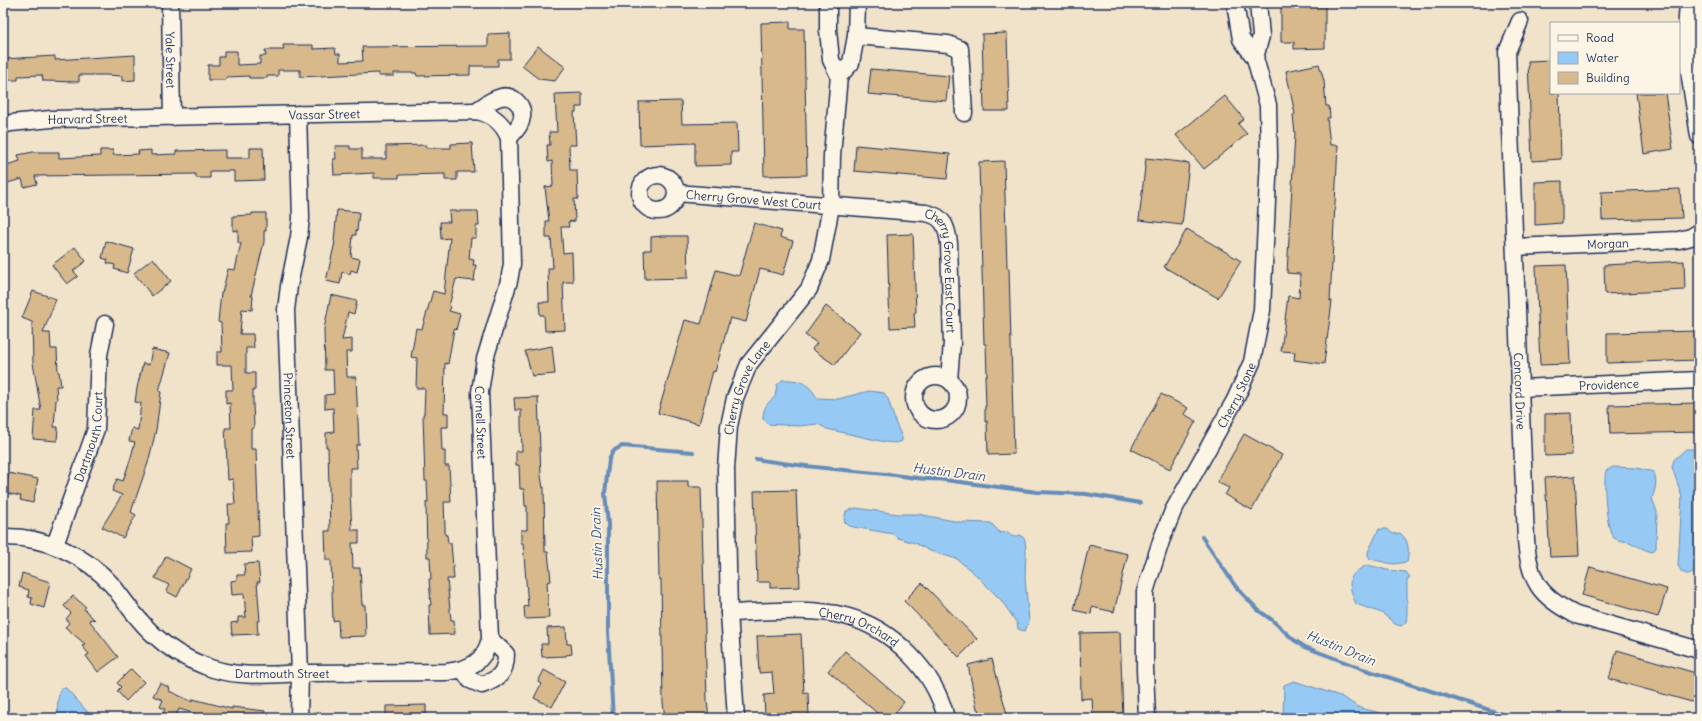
<svg xmlns="http://www.w3.org/2000/svg" width="1702" height="721" font-family="Delius,sans-serif">
	<style>
		.water { fill: #96caf4; stroke: #658cb8 }
		.lines { fill: none; stroke-linecap: round; stroke-linejoin: round }
		.stream { stroke: #658cb8; stroke-width: 4 }
		.building { fill: #d8b98b; stroke: #1b2f5e }
		.street-casing { stroke: #1b2f5e; stroke-width: 19 }
		.street { stroke: #fcf5e5; stroke-width: 16 }
		.labels { text-anchor: middle; dominant-baseline: central; stroke-width: 3.5; stroke-linejoin: round; paint-order: stroke }
		.street-label { font-size: 12px; fill: #1b2f5e; stroke: #fcf5e5 }
		.water-label { font-size: 13px; font-style: italic; fill: #3a5684; stroke: #fcf5e5 }
	</style>
	<rect width="100%" height="100%" fill="#f1e3ca"/>
	<filter id="ink" filterUnits="userSpaceOnUse"><feTurbulence type="fractalNoise" baseFrequency=".025" numOctaves="2"/><feDisplacementMap in="SourceGraphic" scale="8" xChannelSelector="R" yChannelSelector="G"/><feConvolveMatrix kernelMatrix="1 2 1 2 8 2 1 2 1" color-interpolation-filters="sRGB"/></filter>
	<g filter="url(#ink)">
		<path class="water" d="M782,380C799,379 809,383 817,398L838,399L869,391L884,393L888,399L896,424L902,437V441L896,443L885,442L827,429L818,424L799,426L768,424L763,419C763,408 767,403 775,397L777,385Z
			M1686,449H1699V565L1698,570L1689,575L1682,572L1678,566L1682,497L1672,467L1674,460Z
			M1613,467L1636,468L1654,472C1657,482 1656,488 1652,498L1657,512L1656,548L1652,552C1643,550 1637,545 1629,542C1624,541 1618,541 1614,538C1606,531 1603,481 1606,471Z
			M856,508L898,514H918L959,522L991,523L1000,533L1008,532L1013,537L1021,535L1025,540L1026,551L1025,579L1029,621L1025,631L1018,629L1017,623L1001,600L975,574L957,559L930,551L915,543L898,538L893,534L859,528L849,526L844,521L846,511Z
			M1379,529H1387L1393,534L1400,533C1410,541 1409,551 1407,562L1393,564L1370,559L1368,555V552Z
			M1368,565L1387,570L1406,572L1410,577L1407,580V615L1406,622L1401,626L1395,624L1382,613L1356,604C1348,584 1345,575 1368,565Z
			M1294,681L1340,696L1360,708L1389,715L1394,718H1283L1284,685Z
			M61,688H66L93,718H57L58,699Z"/>
		<g class="lines">
			<path class="stream" d="M756,459C802,467 849,470 895,475C910,477 922,480 937,479L1037,492L1086,494L1140,503
				M1202,537L1236,587L1258,610L1272,620L1294,640L1305,647L1363,669L1514,718
				M613,718L608,632V524L605,493L609,459L613,451L622,446L693,452"/>
		</g>
		<path class="building" d="M1281,6H1325V48L1294,49V42H1281Z
			M790,22V29H804L807,175L764,176L761,23Z
			M510,33V59H498V66H470V75L417,76L416,73H394V76H378V73L300,77V70H278V76H267V78H249V76L226,77V80H208V65H219V57H224V51H237V65L260,64V56H266L265,50H284L283,45H313V49L335,48L336,54H340V62L363,61L362,47L488,46V34Z
			M1007,33L1009,111H984L982,34Z
			M538,46L565,67L555,81L539,79L522,66Z
			M135,55V80L122,81V76L106,75H79V82L43,81L42,75L18,76V80H3V59L55,56V60Z
			M1551,60V93H1559L1561,159L1532,161L1528,61Z
			M1319,64L1324,81L1326,106H1329L1330,118H1327L1330,145H1338L1330,301H1332L1324,364L1294,360L1295,352L1281,351L1288,296L1299,298L1300,274L1287,273L1295,134L1293,115L1295,114L1286,71Z
			M871,69L949,76L946,101L868,94Z
			M582,93V107H576V112H574L576,145H569L570,170H577L578,199H574L575,221L568,222L569,227H561L563,253L572,252L573,282H563L565,330L545,331L544,315H540L539,302H549L548,268H553L551,238H546V221H549L545,187L553,186L552,161L548,162L547,145H550L549,132H557L555,94Z
			M1636,93H1665L1673,149L1644,154Z
			M1225,96L1244,119L1238,124L1247,134L1204,169L1176,135Z
			M681,101L682,124L737,123L738,152H731V165L695,166V143L640,145L639,102Z
			M472,143L474,172H457V180H445V174L399,175V178H374V173L334,175L333,159H336L335,146H350V149H362V159H386V146L426,145V148H451V144Z
			M856,145L950,154L947,179L854,171Z
			M250,148H263L264,180L234,181V171H210V178H196V174L35,176L37,184L24,187L22,179L7,183L3,166L20,161L18,155L33,152H59V158L100,156V150H113V155L139,154L138,151L151,150V155L176,154V151L225,150V158H250Z
			M1146,158L1189,163L1182,225L1139,220Z
			M1004,161L1007,268H1009L1014,454L988,455L987,421L985,422V406H986L985,376H987L986,344H984L979,162Z
			M1562,181V223L1535,225V182Z
			M1680,189L1682,218L1602,220L1601,192Z
			M337,210L359,212L357,231L356,230V235H353L351,257L360,259L357,272L351,270L350,274L342,272L340,284L326,281L335,242L334,241Z
			M449,211H478L479,226H476V238H471L469,259L474,260L473,265H476L474,281L456,279L449,306L451,307L449,311L460,314L456,330L454,329L448,364L445,363L444,413H448V427H441L442,451H445V466H449L451,502H444L445,527V535H447L448,543H451L454,579H447L451,620H454L455,634L430,635L429,605H431L429,579H431L430,557H427L426,502H428L427,481H425L423,414H424L425,390L423,388H416L417,358L411,357L416,328L422,329L433,291L444,294L450,238L441,239L440,222H450Z
			M252,213H266V231H264V242L251,296H253L252,310L242,309L240,334H253L254,348H246V373H255V390H253V403L254,428L251,429V449H256L259,536L251,537L252,552L227,553L226,523H229L228,504H235L233,479L228,480L225,428H231L230,403L226,404V390H233L232,365H217V352H222L221,323L218,322L221,293H222L228,269L235,270L241,243H238V230L233,231V216L252,215Z
			M754,223L782,231L780,237L793,241L783,275L760,269L746,322L730,318L715,372L713,371L699,424L658,413L685,320L701,324L716,270L739,276Z
			M1187,229L1241,261L1218,298L1164,267Z
			M913,234L916,312L914,313L915,327L890,328L887,235Z
			M662,236H687L688,278L645,279L644,250H651V237Z
			M106,241L134,249L127,273L114,269L115,265L107,263L108,260L102,258Z
			M75,247L86,261L73,271L78,276L67,284L52,265Z
			M153,258L171,281L152,296L134,273Z
			M1684,261L1685,290L1605,294L1604,265Z
			M1566,265L1570,364L1540,365L1536,266Z
			M33,291L56,299L43,333H50L51,349H57L58,372H59L61,386H56L57,400H56L54,427H58L57,441L33,439L35,410H41L33,363L32,322L22,318Z
			M331,295L357,301L354,314L348,312L342,340L352,339V352H346L347,377H356L359,445H356L357,468H350V492L352,530H359V543H352L353,568H360L362,605H365L366,636L339,637L338,620L333,621L331,560H326L325,531H330L328,447H326V433L334,432L333,408L325,409V395L334,394L333,370H325L324,329Z
			M826,306L860,332L835,365L812,349L817,343L805,335Z
			M1699,331V360L1607,363V333Z
			M552,346L555,374L532,376L525,351Z
			M152,349L170,353L159,391L161,392L156,430L148,463L131,512L136,515L123,538L102,527L122,495L112,491L117,479L123,481L131,457L135,442L129,441L132,428L138,430L141,403L135,402L137,388L143,363L149,365Z
			M1161,394L1188,408L1184,414L1196,421L1170,469L1131,449Z
			M538,397L541,476L543,488L544,487L545,552H548L551,581L547,582L549,618L525,619L524,607L528,606L523,543H521V530H527V506H525L524,489H520L519,465H516V451H522L521,424V410H515L514,398Z
			M1699,403V432L1610,434L1609,405Z
			M1571,413L1572,455L1545,456V414Z
			M1244,434L1282,455L1252,510L1225,495L1229,488L1217,482Z
			M9,473L38,479L33,503L20,500L21,496L5,493Z
			M1575,476L1579,556L1550,557L1545,478Z
			M657,481H688V487H701L707,701L709,718H665L663,703L661,579H659Z
			M796,490L800,587L770,588V582H757L754,491Z
			M1089,545L1128,554L1114,612L1092,607L1091,614L1074,610Z
			M166,556L191,569L177,597L166,591L169,585L155,578Z
			M258,563L260,582H257L260,621H257L258,634L232,635L231,623L238,622V617H246L244,594L232,595L231,581L237,580V575H245L244,564Z
			M1590,567L1667,589L1658,617L1582,595Z
			M22,573L50,582L44,608L31,604L32,598L28,597L29,590L19,587Z
			M922,583L977,639L959,657L904,601Z
			M73,596L86,607L84,609L95,620L91,619L89,620L118,657L98,672L86,656L89,654L82,646L85,644L65,627L69,623L66,619L71,613L64,606Z
			M566,627L567,644H571L572,654L566,655V656L542,657L541,644H548L547,628Z
			M1120,632L1123,718H1093L1092,698L1081,699L1080,633Z
			M801,634L804,693L808,692L809,718H765L764,695L774,694L772,672L759,673L757,636Z
			M1617,650L1699,674V704L1609,679Z
			M845,651L904,702L891,718H883L828,671Z
			M992,659L1008,718H981L978,709H977L968,665Z
			M131,669L144,682L126,701L117,691L121,687L117,683Z
			M544,670L565,682L552,707L534,698L541,684L538,682Z
			M160,683L170,688L169,691L193,702V699L232,709V707L265,711L264,718H199L200,715L179,709L175,718H161L165,709L160,707L163,700L153,696Z
			M426,705V718H386V706Z"/>
		<g class="lines">
			<defs>
				<g id="street">
					<path id="s1" d="M170,3L172,117"/>
					<path d="M1688,3L1686,32L1688,65L1699,136"/>
					<path id="s2" d="M1520,21L1507,52L1526,540C1529,581 1540,597 1576,615L1699,650"/>
					<path d="M856,36L948,44L960,49L964,113"/>
					<path d="M1255,58L1261,36L1258,3"/>
					<path d="M839,76L851,63L856,36L857,3"/>
					<path d="M476,111C483,106 492,99 501,97C512,94 524,105 522,117C521,126 514,132 509,138"/>
					<path id="s3" d="M298,114L301,218L299,237L289,286L286,310L300,673L299,718"/>
					<path id="s4" d="M3,125L11,123L51,119L476,111C493,114 503,123 509,138L512,264L509,281L485,359L480,392L490,639C484,663 469,669 447,672C400,672 354,673 307,673C274,674 236,679 205,666C186,659 169,649 154,635C138,621 126,603 113,586C86,555 44,536 3,537"/>
					<circle cx="658" cy="193" r="18"/>
					<path id="s5" d="M677,193L926,213C944,216 947,228 949,243L952,343L949,379"/>
					<path id="s6" d="M1515,247L1679,240L1691,237L1699,232"/>
					<circle cx="936" cy="398" r="22"/>
					<path id="s7" d="M1520,388L1699,380"/>
					<path id="s8" d="M55,545L96,429L99,355L105,324"/>
					<path id="s9" d="M729,613C765,612 811,607 845,616C892,628 935,671 946,718"/>
					<path d="M463,670L470,680L482,685C499,679 506,673 506,654L490,639"/>
					<path id="s10" d="M736,718L729,613L726,469L729,426L735,398L749,364L809,289L821,260L831,206L832,155L839,76L831,60L828,30V3"/>
					<path id="s11" d="M1147,718L1145,669V592L1161,541L1173,511L1235,400L1252,362L1262,310L1269,157L1268,105L1255,58L1241,39L1235,3"/>
				</g>
			</defs>
			<use href="#street" class="street-casing"/>
			<use href="#street" class="street"/>
		</g>
	</g>
	<g class="labels">
		<g class="street-label">
			<text stroke="none"><textPath href="#s1" startOffset="57">Yale Street</textPath></text>
			<text stroke="none"><textPath href="#s4" startOffset="322">Vassar Street</textPath></text>
			<text stroke="none"><textPath href="#s4" startOffset="85">Harvard Street</textPath></text>
			<text stroke="none"><textPath href="#s5" startOffset="77">Cherry Grove West Court</textPath></text>
			<text stroke="none"><textPath href="#s6" startOffset="93">Morgan</textPath></text>
			<text stroke="none"><textPath href="#s5" startOffset="315">Cherry Grove East Court</textPath></text>
			<text stroke="none"><textPath href="#s7" startOffset="89">Providence</textPath></text>
			<text stroke="none"><textPath href="#s10" startOffset="335">Cherry Grove Lane</textPath></text>
			<text stroke="none"><textPath href="#s2" startOffset="373">Concord Drive</textPath></text>
			<text stroke="none"><textPath href="#s11" startOffset="344">Cherry Stone</textPath></text>
			<text stroke="none"><textPath href="#s3" startOffset="303">Princeton Street</textPath></text>
			<text stroke="none"><textPath href="#s4" startOffset="807">Cornell Street</textPath></text>
			<text stroke="none"><textPath href="#s8" startOffset="114">Dartmouth Court</textPath></text>
			<text stroke="none"><textPath href="#s9" startOffset="133">Cherry Orchard</textPath></text>
			<text x="282" y="673">Dartmouth Street</text>
		</g>
		<g class="water-label">
			<text transform="translate(949 472) rotate(7)">Hustin Drain</text>
			<text transform="translate(597 544) rotate(-92)">Hustin Drain</text>
			<text transform="translate(1341 648) rotate(22)">Hustin Drain</text>
		</g>
	</g>
	<rect width="1702" height="721" fill="none" stroke="#fcf5e5" stroke-width="16"/>
	<rect x="8" y="8" width="1686" height="705" fill="none" stroke="#1b2f5e" stroke-width="1.5" filter="url(#ink)"/>
	<rect x="1550" y="22" width="130" height="72" fill="#fcf5e5" stroke="#a2a6af"/>
	<rect x="1558" y="35" width="20" height="6" fill="#fcf5e5" stroke="#a2a6af"/>
	<text x="1586" y="42" font-size="12" fill="#1b2f5e">Road</text>
	<rect x="1558" y="52" width="20" height="12" fill="#96caf4" stroke="#a2a6af"/>
	<text x="1586" y="62" font-size="12" fill="#1b2f5e">Water</text>
	<rect x="1558" y="72" width="20" height="12" fill="#d8b98b" stroke="#a2a6af"/>
	<text x="1586" y="82" font-size="12" fill="#1b2f5e">Building</text>
</svg>
